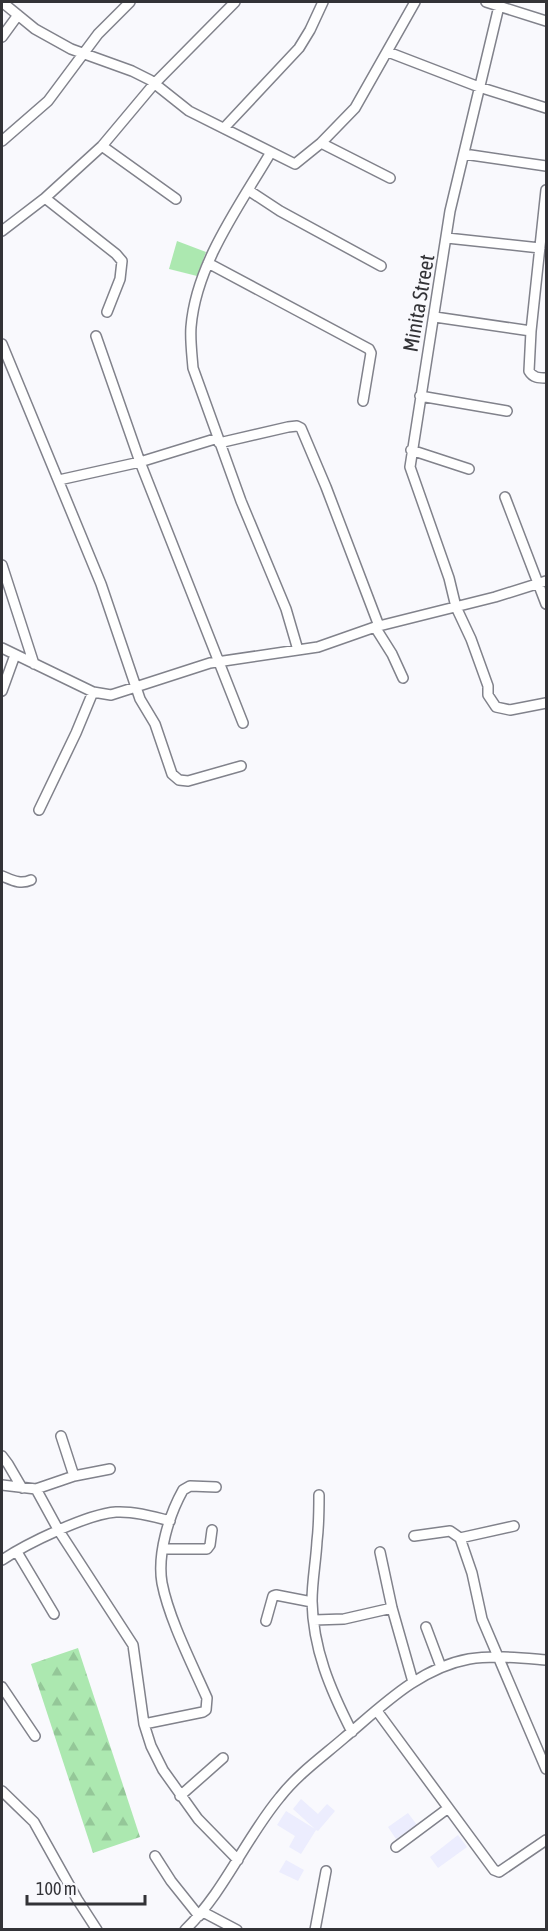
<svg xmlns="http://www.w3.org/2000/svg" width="548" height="1931" font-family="'Asap Condensed',sans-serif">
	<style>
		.built { fill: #ecedfe }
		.forest { fill: url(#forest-firs) }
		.park { fill: #ace8b0 }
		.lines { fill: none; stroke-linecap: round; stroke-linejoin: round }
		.minor-casing { stroke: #81828b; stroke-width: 12 }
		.minor { stroke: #fff; stroke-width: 9 }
		.labels { text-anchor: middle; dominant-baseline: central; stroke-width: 4.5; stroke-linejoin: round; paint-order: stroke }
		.street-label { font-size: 21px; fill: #333337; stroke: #f9f9fd }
	</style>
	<defs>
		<pattern id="forest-firs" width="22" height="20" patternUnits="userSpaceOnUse" patternTransform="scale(1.5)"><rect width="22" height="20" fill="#ace8b0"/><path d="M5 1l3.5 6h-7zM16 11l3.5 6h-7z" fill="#94c798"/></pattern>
	</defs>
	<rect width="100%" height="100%" fill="#f9f9fd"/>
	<path class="built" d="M301,1799L318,1814L327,1804L335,1811L318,1831L316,1830L301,1854L289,1847L295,1836L277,1825L286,1811L315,1829L293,1809Z
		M408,1813L417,1825L396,1839L388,1827Z
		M458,1835L467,1847L438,1868L430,1857Z
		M286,1860L304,1870L298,1881L279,1872Z"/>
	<path class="forest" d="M78,1648L140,1837L93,1853L31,1664Z"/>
	<path class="park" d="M177,241L206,252L197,276L169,269Z"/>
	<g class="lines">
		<defs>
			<path id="minor" d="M2,2L35,29L71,49L132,71L150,80L189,111L295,164L321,143L355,108L415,2
				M486,2L546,21
				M500,2L450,211L410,467L449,578L456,607L471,639L488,686V695L496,707L510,710L546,703
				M2,37L18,15
				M388,52L479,87L546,108
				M224,128L299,48L310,30L323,2
				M2,141L48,101L98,34L130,2
				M321,143L390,178
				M102,146L176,199
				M271,152C240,205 196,264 191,327C190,340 192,355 193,368L241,501L286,609L298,650
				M464,154L546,166
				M248,190L280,211L381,266
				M546,190L531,331L529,371C533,378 539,378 546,378
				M45,198L116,254L122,261L120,279L107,312
				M2,231L45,198L102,146L154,84L235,2
				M447,238L540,248
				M208,263L369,349L371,353L363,401
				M435,317L531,331
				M96,336L140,462L243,723
				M2,344L101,584L140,699L155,724L172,774L179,780L188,781L241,766
				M420,396L507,411
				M219,443L288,427L297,426L301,428L326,487L379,626
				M411,450L469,469
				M59,480L140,462L218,438
				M505,497L546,604
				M2,565L34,664
				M375,627L392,654L403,678
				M2,648L93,692L111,695L210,663L318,647L375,627L495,597L546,581
				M2,691L15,655
				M39,810L76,733L93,692
				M2,876C12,880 20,885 31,880
				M61,1436L74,1476
				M2,1456L8,1464L22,1488
				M2,1485L36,1489L74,1476L110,1469
				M36,1489L59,1531L133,1645L144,1724L151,1746L163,1770L198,1819L238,1860
				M319,1495C319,1510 319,1525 317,1541C316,1561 312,1581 312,1601C313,1649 330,1689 352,1732
				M414,1536L450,1531L460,1538L472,1573L482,1619L546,1769
				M460,1538L514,1526
				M163,1549H207L210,1545L212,1530
				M17,1552L54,1614
				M380,1552L392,1608L413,1682
				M2,1560C26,1544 87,1514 116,1512C134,1511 153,1516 170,1521
				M314,1620L344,1619L392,1608
				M266,1621L273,1596L276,1595L312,1602
				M426,1627L441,1667
				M2,1687L35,1736
				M377,1711L494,1870L499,1872L546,1840
				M144,1724L203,1712L206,1710L207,1698C192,1664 169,1619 162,1583C157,1554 169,1515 183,1490L190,1486L216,1487
				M2,1791L34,1822L77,1899L97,1930
				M180,1796L223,1758
				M396,1847L447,1809
				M155,1856L171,1881L199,1916
				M203,1912L237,1930
				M185,1930C225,1891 245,1839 280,1797C298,1774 322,1757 344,1738C381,1707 419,1668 469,1659C494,1655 521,1658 546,1660
				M315,1930L326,1871"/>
		</defs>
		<use href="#minor" class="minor-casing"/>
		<use href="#minor" class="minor"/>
	</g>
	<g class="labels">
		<g class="street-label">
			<text transform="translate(418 303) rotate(-80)">Minita Street</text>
		</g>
	</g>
	<rect width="548" height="1931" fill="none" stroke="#333337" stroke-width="6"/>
	<path d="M27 1895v9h118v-9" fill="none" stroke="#333337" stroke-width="3"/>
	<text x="36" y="1895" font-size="18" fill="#333337" stroke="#f9f9fd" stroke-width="4.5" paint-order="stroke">100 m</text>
</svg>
